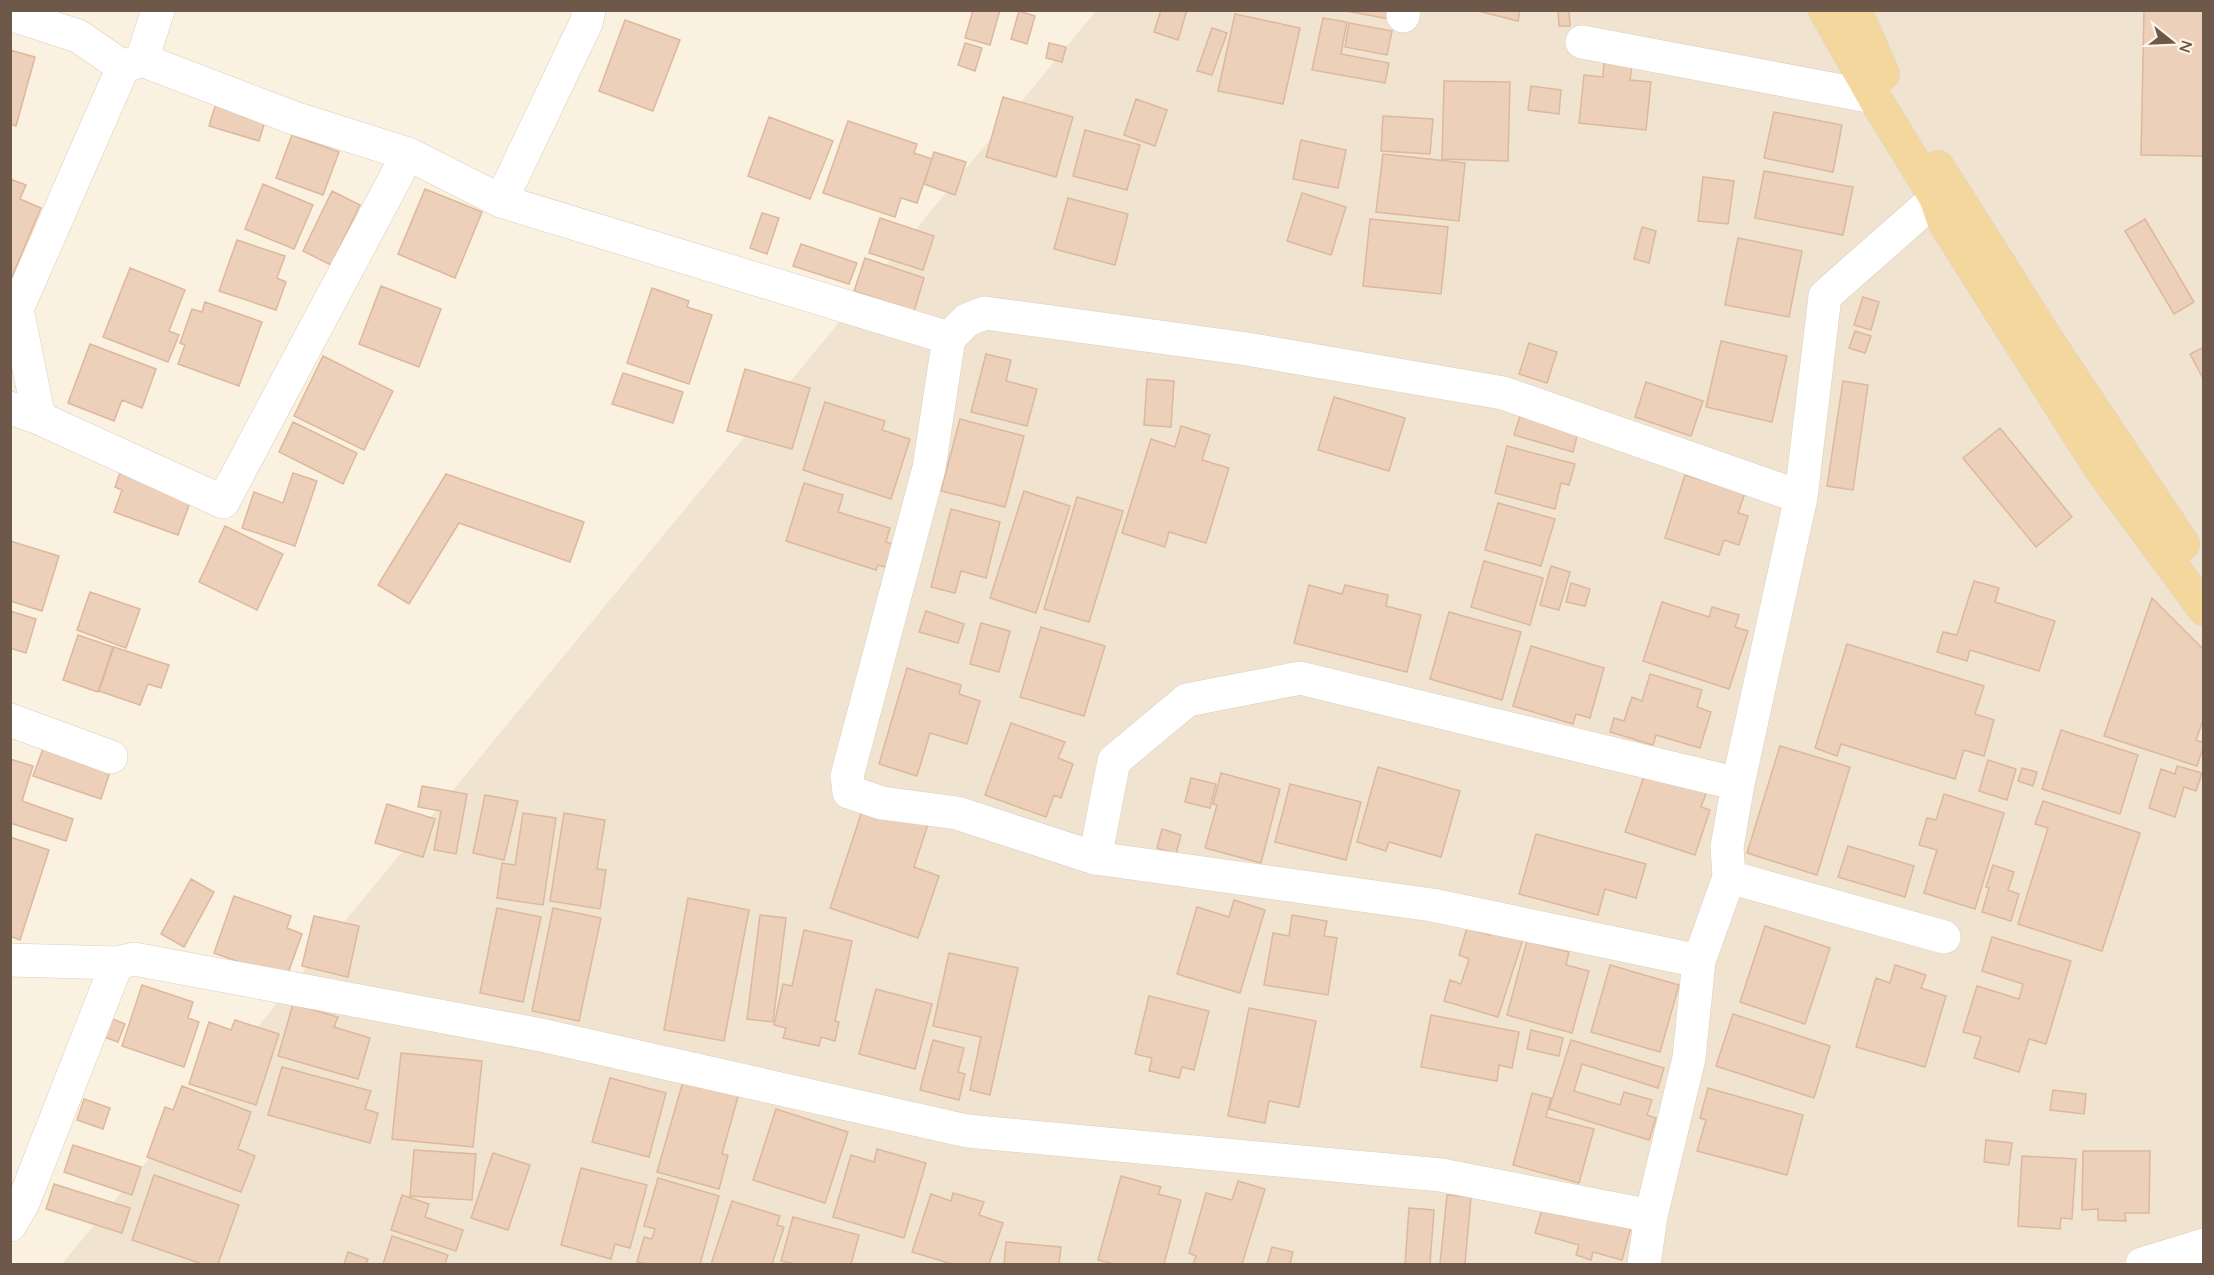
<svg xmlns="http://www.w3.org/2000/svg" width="2214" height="1275" font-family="Quicksand,sans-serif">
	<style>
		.residential { fill: #f0e3cf }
		.building { fill: #ecd0ba; stroke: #ddb89c; stroke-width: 1.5 }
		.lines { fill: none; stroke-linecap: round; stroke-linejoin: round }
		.minor-casing { stroke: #ddcdbd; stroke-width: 34 }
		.major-casing { stroke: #d9d4d0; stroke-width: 34 }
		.minor { stroke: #fff; stroke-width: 33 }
		.major { stroke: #f3d79d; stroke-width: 33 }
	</style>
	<rect width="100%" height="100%" fill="#faf1e0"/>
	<path class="residential" d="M1096,11H2203V1264H62Z"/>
	<path class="building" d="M973,10H1000L990,45L965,38Z
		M1161,10H1187L1178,40L1154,32Z
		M1341,10H1396L1394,20Z
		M1474,10H1520L1518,21Z
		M1558,10H1569L1570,26H1559Z
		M2144,10H2204V156L2141,155Z
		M1019,11L1035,16L1027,44L1011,39Z
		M1235,14L1300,28L1283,104L1218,91Z
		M1323,18L1347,22L1341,54L1389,63L1385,83L1312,70Z
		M625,20L680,40L653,111L599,91Z
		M1349,23L1392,31L1387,55L1345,47Z
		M1212,28L1227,33L1212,75L1197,71Z
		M965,43L982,48L975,71L958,65Z
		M1049,43L1066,47L1062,62L1046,58Z
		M10,50L35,57L16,126L10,124Z
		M1604,61L1632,64L1630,80L1651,82L1646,130L1579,123L1584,75L1603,77Z
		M1444,81L1510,82L1508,161L1442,159Z
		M1531,86L1561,90L1559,114L1528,110Z
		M1003,97L1073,117L1056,177L986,157Z
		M1136,99L1167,110L1155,146L1124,135Z
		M216,103L266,118L259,141L209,126Z
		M1774,112L1842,125L1833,172L1764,158Z
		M1383,116L1433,119L1430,154L1381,151Z
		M769,117L833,141L810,199L748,176Z
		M848,121L917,144L914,153L932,159L917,203L901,198L895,217L823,193Z
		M1085,130L1140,145L1127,190L1073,176Z
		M292,135L339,152L323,195L276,178Z
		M1301,140L1346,150L1338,188L1293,179Z
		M934,152L966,162L955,195L924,184Z
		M1383,154L1465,163L1459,221L1376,212Z
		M1764,171L1853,187L1843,235L1755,218Z
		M1703,177L1734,181L1728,224L1698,221Z
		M10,179L26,185L20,199L41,208L11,279Z
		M263,184L313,205L294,249L245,229Z
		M425,189L482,212L455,278L398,254Z
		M332,191L360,205L331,265L303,251Z
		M1302,193L1346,207L1331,255L1287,241Z
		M1068,198L1128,214L1115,265L1054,249Z
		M762,213L779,218L767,254L750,248Z
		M880,218L934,236L923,270L869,253Z
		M1370,219L1448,227L1441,294L1363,286Z
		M2145,219L2194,302L2174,314L2125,231Z
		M1642,227L1656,231L1649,263L1634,259Z
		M1738,238L1802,251L1789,317L1725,305Z
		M237,240L285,256L277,278L286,282L276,310L219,291Z
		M801,244L857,263L849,284L793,266Z
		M865,258L924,278L914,311L854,291Z
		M130,268L185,290L169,331L179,335L168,362L103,337Z
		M381,286L441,309L419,367L359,344Z
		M652,288L689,301L687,307L712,315L689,384L627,363Z
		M1863,297L1879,302L1871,330L1854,325Z
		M205,302L262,322L239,386L178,364L185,345L180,343L192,309L202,312Z
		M1855,331L1871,336L1865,353L1849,348Z
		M1721,341L1787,356L1772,422L1706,407Z
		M1529,343L1557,352L1547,383L1519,374Z
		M90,344L156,369L142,408L122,400L114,421L68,403Z
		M2204,347V380L2190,354Z
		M986,354L1011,360L1006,381L1037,389L1027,426L971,412Z
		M323,356L393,391L364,450L294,416Z
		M745,369L810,388L792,449L727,431Z
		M623,373L683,392L673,423L612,404Z
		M1147,379L1174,381L1171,427L1144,425Z
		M1843,381L1868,385L1853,490L1827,486Z
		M1646,382L1703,401L1691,436L1635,417Z
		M1334,397L1405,418L1389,471L1318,450Z
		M825,402L885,421L882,430L910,439L891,499L803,470Z
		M1520,416L1578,432L1573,452L1514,435Z
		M960,419L1024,436L1005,507L941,491Z
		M293,422L357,453L343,484L279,452Z
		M1181,426L1210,435L1202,460L1229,468L1206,543L1169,532L1165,547L1122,533L1151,439L1175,447Z
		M2000,428L2072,517L2036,547L1963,458Z
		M1507,446L1575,464L1569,485L1561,483L1555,509L1495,493Z
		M120,473L191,500L178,535L114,512L122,490L115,487Z
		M293,473L317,481L295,546L242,528L254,492L283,503Z
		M446,474L584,522L570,562L459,523L409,604L378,585Z
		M1685,475L1745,493L1738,513L1748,516L1739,545L1724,540L1719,555L1665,538Z
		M804,483L843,495L838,512L890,528L886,542L896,545L889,568L878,565L876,570L786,541Z
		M1024,491L1070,506L1036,613L990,598Z
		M1077,497L1123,511L1089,622L1044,609Z
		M1498,503L1555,519L1541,566L1485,550Z
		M951,509L1000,522L986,578L961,571L955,593L931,587Z
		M225,526L283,554L257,610L199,582Z
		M10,541L59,556L42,611L10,601Z
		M1484,561L1543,578L1530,625L1471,607Z
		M1551,566L1570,572L1559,610L1540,605Z
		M1974,581L1999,588L1995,602L2055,621L2039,671L1970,650L1967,661L1937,652L1943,632L1957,635Z
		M1571,583L1590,589L1585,606L1566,602Z
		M1309,585L1342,594L1345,585L1388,595L1386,606L1421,615L1407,672L1294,643Z
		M90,592L140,609L126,648L77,630Z
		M2152,598L2204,650V717L2196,740L2204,743V745L2197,766L2104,736Z
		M1662,602L1709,617L1712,607L1739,615L1735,627L1748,631L1729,689L1643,661Z
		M10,611L36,619L26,653L10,648Z
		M926,611L964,624L958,643L919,632Z
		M1449,612L1521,632L1502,700L1430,679Z
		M981,623L1010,631L999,672L970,664Z
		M1041,627L1105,646L1084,716L1020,697Z
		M78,635L113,647L98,692L63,680Z
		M1847,644L1984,686L1975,714L1994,720L1984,756L1964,750L1955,779L1841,744L1837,756L1815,748Z
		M1531,646L1604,668L1590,718L1576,714L1573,724L1513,706Z
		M114,647L169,665L161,688L148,684L140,705L99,691Z
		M907,668L961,685L959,694L980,701L967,744L930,733L917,776L879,764Z
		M1650,674L1702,690L1697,707L1711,712L1700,748L1656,735L1653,745L1610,732L1614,718L1624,721L1632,697L1642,701Z
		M1011,723L1065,742L1058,758L1073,764L1061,798L1054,795L1046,817L985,795Z
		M2061,730L2138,755L2120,814L2042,789Z
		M44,746L111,769L101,799L33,776Z
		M1780,746L1850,767L1817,875L1747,853Z
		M10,759L33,766L22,801L73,819L66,841L10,823Z
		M1988,760L2016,769L2007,800L1979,791Z
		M2177,766L2202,773L2196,791L2184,787L2175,817L2149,808L2161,769L2175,774Z
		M1378,767L1460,791L1441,857L1389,842L1386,851L1357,842Z
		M1647,767L1708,788L1701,807L1710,810L1695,855L1625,832Z
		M2022,768L2037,772L2033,786L2018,781Z
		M1221,773L1280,789L1261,863L1205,848L1217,805L1213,804Z
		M1191,778L1216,784L1210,808L1185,802Z
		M1290,784L1361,802L1346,860L1275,842Z
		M422,786L467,794L456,854L434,850L441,811L418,807Z
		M1944,794L2004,813L1975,909L1924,893L1937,850L1919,845L1927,818L1936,820Z
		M485,795L518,801L504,860L473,853Z
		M2043,801L2140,833L2102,951L2018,924L2048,828L2035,824Z
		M865,802L928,824L914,867L939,876L918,938L830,908Z
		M387,804L435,819L423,857L375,843Z
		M523,813L556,818L543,905L497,898L502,863L515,865Z
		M564,813L605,820L597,869L606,870L600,909L550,901Z
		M1162,829L1181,835L1176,854L1157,848Z
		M1536,834L1646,864L1636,898L1605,889L1598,915L1519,894Z
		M10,837L49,850L20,940L10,936Z
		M1848,846L1914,866L1905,897L1838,877Z
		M1993,865L2014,872L2008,890L2019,894L2011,921L1982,912L1989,888L1986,887Z
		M191,879L214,892L184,947L161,934Z
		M234,896L291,916L287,928L302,934L286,979L214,953Z
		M688,898L749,910L724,1041L664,1030Z
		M1234,900L1265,910L1240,993L1177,974L1197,907L1229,917Z
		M497,908L541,917L523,1002L480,993Z
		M553,908L601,918L579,1021L532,1011Z
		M760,915L786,918L773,1022L747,1019Z
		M1292,915L1327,921L1324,936L1337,938L1328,995L1264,985L1273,933L1289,936Z
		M314,916L359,926L348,977L302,966Z
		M1494,923L1525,933L1498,1017L1444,1001L1450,980L1461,984L1469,959L1459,955L1467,928L1490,935Z
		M1765,926L1830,948L1805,1024L1740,1002Z
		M804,930L852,941L835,1021L839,1022L835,1041L821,1037L819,1046L783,1038L786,1028L774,1025L783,984L792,986Z
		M1992,937L2071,961L2046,1044L2029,1039L2019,1072L1974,1058L1981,1037L1963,1032L1977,986L2019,999L2023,984L1982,971Z
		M1527,941L1569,952L1566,965L1589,971L1572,1033L1507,1015Z
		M949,953L1018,968L990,1095L970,1090L981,1037L933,1026Z
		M1610,965L1679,985L1660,1052L1591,1032Z
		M1895,965L1926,975L1921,988L1946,996L1925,1067L1856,1047L1876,978L1890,983Z
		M142,985L193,1002L188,1018L199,1022L184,1067L122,1046Z
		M876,989L932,1004L915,1069L859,1054Z
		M1149,996L1209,1011L1194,1070L1182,1067L1179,1078L1149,1071L1152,1058L1135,1054Z
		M293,1004L338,1017L334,1027L370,1038L358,1079L278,1056Z
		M1249,1008L1316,1021L1299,1107L1269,1101L1265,1123L1228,1116Z
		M1733,1014L1830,1046L1814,1098L1716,1066Z
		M1431,1015L1519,1032L1512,1068L1499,1065L1497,1081L1421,1067Z
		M105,1016L125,1024L118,1042L98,1035Z
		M235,1020L279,1034L256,1105L189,1084L209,1022L231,1030Z
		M1531,1030L1563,1038L1559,1056L1527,1049Z
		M933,1040L964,1048L958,1072L965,1074L959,1100L920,1090Z
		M1571,1040L1664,1068L1658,1088L1582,1064L1574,1091L1620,1105L1624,1092L1652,1100L1647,1115L1656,1118L1649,1140L1549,1109Z
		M401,1053L482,1061L473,1147L392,1139Z
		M282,1067L371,1091L365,1109L378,1113L370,1143L268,1115Z
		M610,1078L666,1093L649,1157L592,1142Z
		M684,1078L739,1093L722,1154L728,1155L719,1189L657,1172Z
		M182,1086L251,1112L238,1149L255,1156L241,1192L147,1157L165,1107L173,1110Z
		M1708,1088L1803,1115L1787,1175L1697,1151L1706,1120L1700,1118Z
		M2053,1090L2086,1094L2084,1114L2050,1110Z
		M1532,1093L1551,1098L1546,1117L1594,1129L1579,1183L1513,1165Z
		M84,1099L110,1108L103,1129L77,1120Z
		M776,1109L848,1132L825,1203L753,1180Z
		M1986,1140L2012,1143L2009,1165L1984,1162Z
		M73,1145L141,1167L132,1195L64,1172Z
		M877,1149L926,1163L904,1238L833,1217L851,1155L874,1162Z
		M414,1150L476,1154L472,1200L410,1196Z
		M2083,1151H2150L2149,1213H2125L2126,1221L2098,1220V1209L2082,1210Z
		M493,1153L530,1165L508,1230L471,1218Z
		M2022,1156L2076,1159L2072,1219L2061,1218L2060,1229L2018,1226Z
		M581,1168L647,1185L630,1248L615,1244L611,1259L561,1245Z
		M154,1175L239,1205L218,1264H202L132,1240Z
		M1121,1176L1161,1187L1158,1194L1181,1200L1164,1264H1114L1098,1260Z
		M658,1178L719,1196L700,1264H647L637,1262L644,1237L652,1239L655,1229L644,1226Z
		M1238,1181L1265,1189L1242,1264H1193L1196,1256L1189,1253L1206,1193L1232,1200Z
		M54,1184L130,1208L122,1233L46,1209Z
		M953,1193L984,1202L979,1215L1003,1223L989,1264H952L912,1252L931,1194L951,1201Z
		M402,1195L429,1204L425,1217L463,1230L456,1251L391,1230Z
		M1447,1195L1471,1197L1465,1264H1440Z
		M732,1201L780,1216L777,1225L784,1227L772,1264H711Z
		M1544,1203L1631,1227L1622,1260L1593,1252L1591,1260L1576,1255L1579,1245L1535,1233Z
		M1409,1208L1434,1210L1430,1264H1405Z
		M793,1217L859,1235L851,1264H795L781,1261Z
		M392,1236L448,1255L445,1264H383Z
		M1006,1242L1061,1247L1059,1264H1004Z
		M1272,1247L1293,1252L1290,1264H1267Z
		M348,1252L368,1259L366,1264H344Z"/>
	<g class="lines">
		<defs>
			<path id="minor" d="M10,14L78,36L123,67L142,60L294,118L408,154L501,201L949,338
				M1403,16L1404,10
				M1582,42L1874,97
				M142,60L158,10
				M501,201L586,23L589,10
				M10,408L39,418L223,502L408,154
				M39,418L17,309L123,67
				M10,720L111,757
				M1095,858L1114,761L1187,700L1300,678L1738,784
				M1729,877L1944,937
				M10,960L117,963L134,959L541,1035L967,1131L1441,1175L1651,1216
				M1699,961L1432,905L1095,858L957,813L882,803L849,792L847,776L929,468L949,338L967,320L985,313L1247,349L1503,393L1801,497
				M10,1225L23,1203L117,963
				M1644,1264L1651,1216L1689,1058L1699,961L1729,877L1727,847L1738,784L1801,497L1825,296L1936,198
				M2142,1264L2204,1245"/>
			<path id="major" d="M1825,10L1874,97L1936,198L1944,222L2100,468L2204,609
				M1855,10L1883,74
				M1938,167L2053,349L2183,544"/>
		</defs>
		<use href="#minor" class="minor-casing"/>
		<use href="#major" class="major-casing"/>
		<use href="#minor" class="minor"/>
		<use href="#major" class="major"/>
	</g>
	<rect width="2214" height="1275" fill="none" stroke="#6e584a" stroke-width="24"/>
	<g transform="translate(2172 42) rotate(108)" stroke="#fdf5e6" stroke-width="4.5" paint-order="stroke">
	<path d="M0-4.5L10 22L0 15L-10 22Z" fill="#6e584a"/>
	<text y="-9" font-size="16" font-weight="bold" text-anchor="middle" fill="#6e584a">N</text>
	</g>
</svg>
